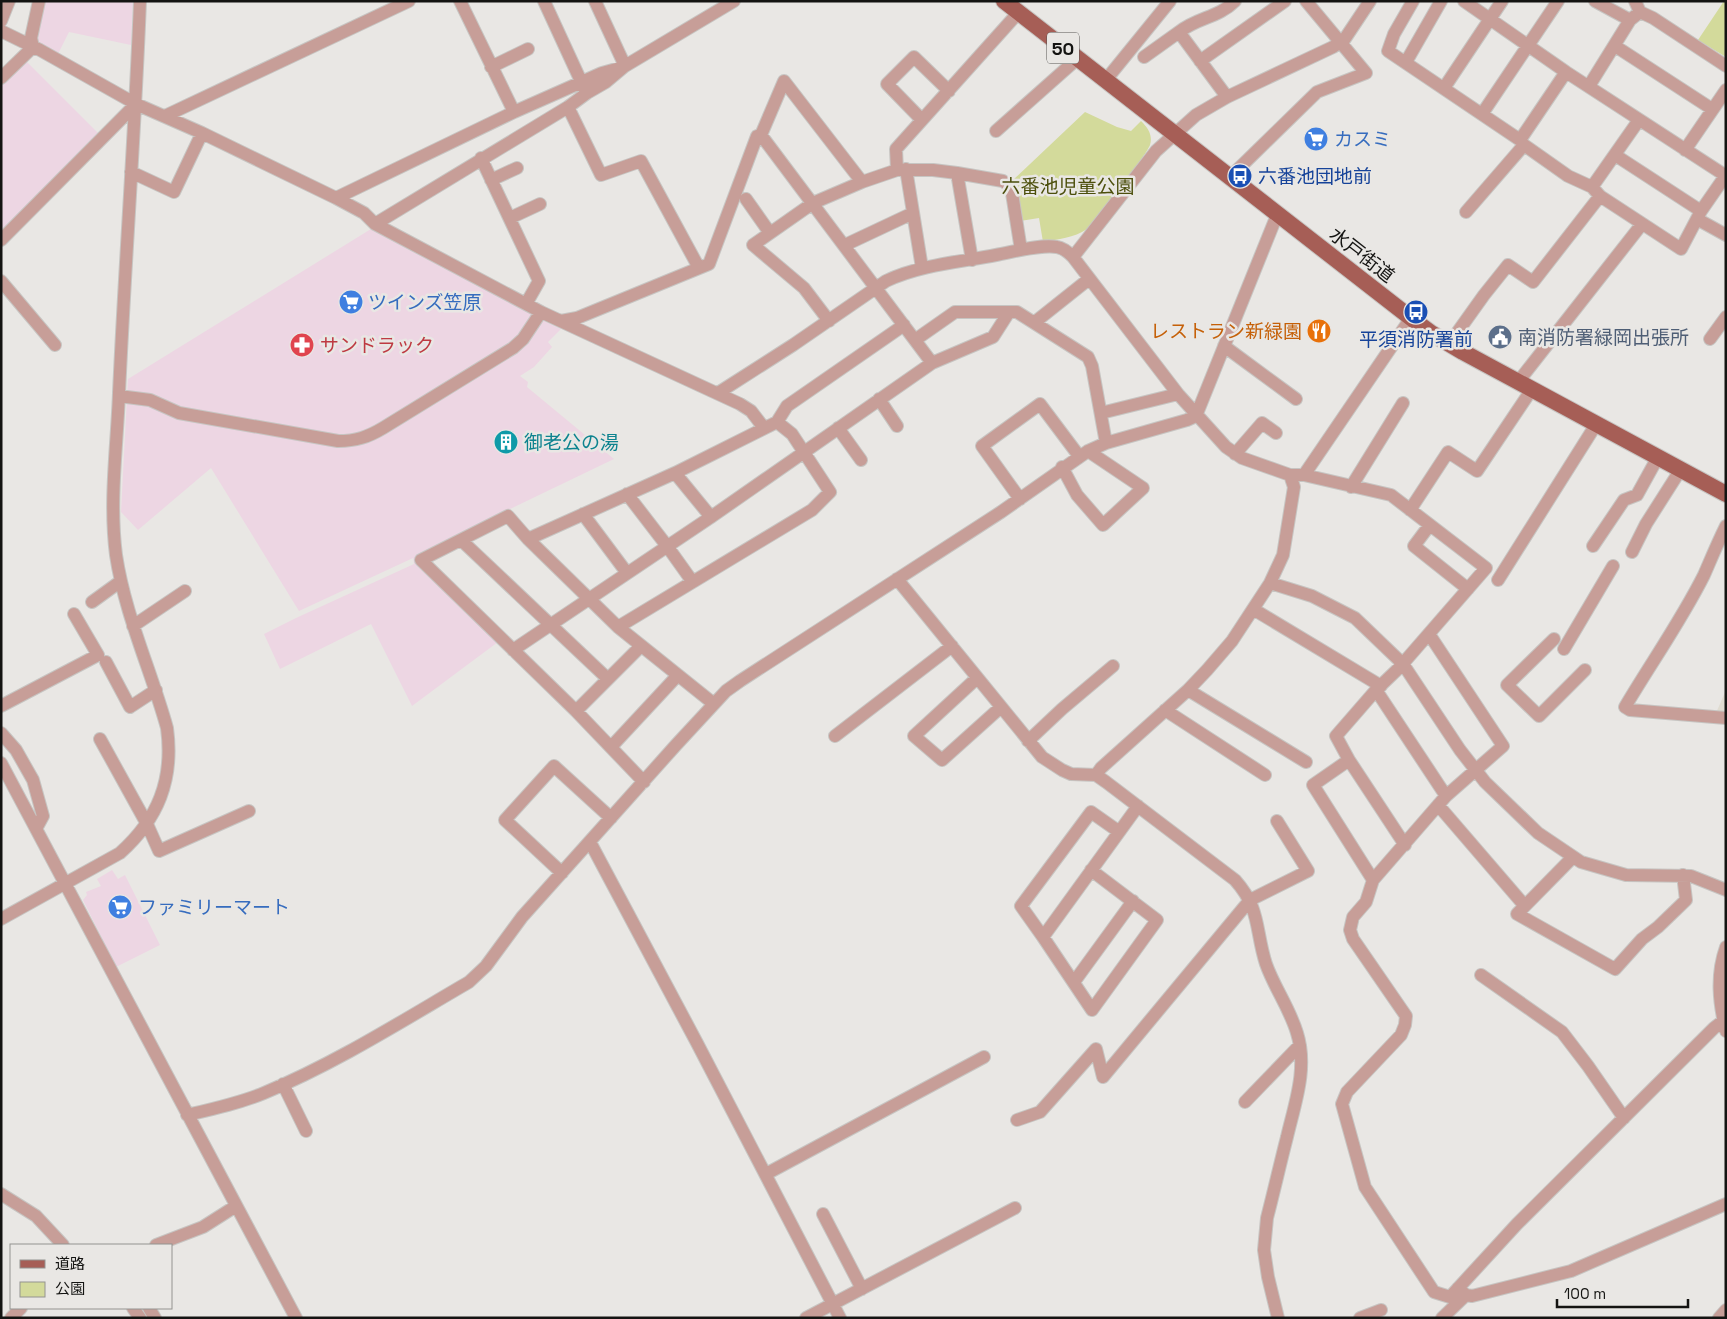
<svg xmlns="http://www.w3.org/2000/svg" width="1727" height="1319" font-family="'Space Grotesk','Noto Sans JP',sans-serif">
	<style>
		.commercial { fill: #edd6e3 }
		.built { fill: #e0dcd1 }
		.green { fill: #d3da9b }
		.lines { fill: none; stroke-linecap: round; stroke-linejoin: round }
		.minor-casing { stroke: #c7c5c2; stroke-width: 14 }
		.major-casing { stroke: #c7c5c2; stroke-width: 18 }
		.minor { stroke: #c79e98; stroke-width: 12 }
		.major { stroke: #a65e56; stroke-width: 16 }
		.labels { text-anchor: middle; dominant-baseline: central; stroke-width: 5; stroke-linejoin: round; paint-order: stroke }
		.shield { fill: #e9e7e4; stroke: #545351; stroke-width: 1 }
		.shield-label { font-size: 18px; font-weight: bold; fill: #141412 }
		.shop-label { font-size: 19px; fill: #366cbe; stroke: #e9e7e4; text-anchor: start }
		.transit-label { font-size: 19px; fill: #164399; stroke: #e9e7e4; text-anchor: start }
		.park-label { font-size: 19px; fill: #4c4f0c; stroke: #e9e7e4 }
		.street-label { font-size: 19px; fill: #141412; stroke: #e9e7e4 }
		.food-label { font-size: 19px; fill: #c56008; stroke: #e9e7e4; text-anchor: end }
		.service-label { font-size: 19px; fill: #4e5e75; stroke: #e9e7e4; text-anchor: start }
		.health-label { font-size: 19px; fill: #be3a42; stroke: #e9e7e4; text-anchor: start }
		.culture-label { font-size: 19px; fill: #0d838f; stroke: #e9e7e4; text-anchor: start }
	</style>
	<rect width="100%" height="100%" fill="#e9e7e4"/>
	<path class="commercial" d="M43,1H133L131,45L69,32L58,54L33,41Z
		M26,61L99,134L1,232V85Z
		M371,229L527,311L538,318L561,329L548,342L552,347L534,367L520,376L528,382L527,387L614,459L510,509L416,558L498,642L412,706L371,624L280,669L264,634L296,618L414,564L413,558L299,611L211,468L138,530L121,512L128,379Z
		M112,870L118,879L125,875L160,945L116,967L83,900L87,895L86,892L101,886L97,879Z"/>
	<path class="built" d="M1726,690V714L1716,713Z"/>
	<path class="green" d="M1724,1H1726V57L1698,40Z
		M1085,112L1117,127L1131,131L1141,121C1148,128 1153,135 1150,145C1147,154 1095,223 1087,229C1074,238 1058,239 1043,242L1039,218L1020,221L1013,180Z"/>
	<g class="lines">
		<defs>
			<path id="minor" d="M460,1L514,112
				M544,1L585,90
				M595,1L625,66
				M1413,1L1394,34L1388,51L1520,140L1524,145L1568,176L1592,187
				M1464,1L1566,72L1726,176
				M1595,1L1630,20
				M1635,1L1640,12L1653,18L1726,66
				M1,21L9,1
				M1,31L40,50L136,104L202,133L336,198L364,213L375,224L541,312L740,404L751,411L764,428
				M1615,46L1712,109
				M1144,57L1179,32
				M1200,61L1285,1
				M1406,62L1441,1
				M491,67L528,49
				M1,78L33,47L31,38L39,1
				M1105,81L1170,1
				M1589,86L1630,20L1640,12
				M1444,88L1502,1
				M1227,97L1179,32C1198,17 1218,18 1235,1
				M568,107L601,175L641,161L699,268
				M1482,114L1558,1
				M165,116L409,1
				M922,120L887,84L914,57L949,91
				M1639,120L1592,187L1600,196L1681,249L1701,211L1726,175
				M996,131L1077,59
				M761,135L932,363
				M1520,140L1566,72
				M1685,150L1726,90
				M1615,155L1701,211
				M481,158L539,281L526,304
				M906,169L922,268
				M897,170L896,149L1018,13
				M131,172L174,192L202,133
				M957,173L972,260
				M1229,178L1317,92L1366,73L1306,1
				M491,180L517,168
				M336,198L514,112L602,73L620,68
				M746,199L770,233
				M1466,212L1524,145
				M510,218L540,204
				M1697,219L1726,235
				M375,224L568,107L587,93L606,82L625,66L734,1
				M1,240L136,104
				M845,245L913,213
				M1073,257L1156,151L1196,115L1227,97L1333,47L1344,40L1370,1
				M1,281L55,345
				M561,321L577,318L709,264L757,136L761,135L784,81L862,182
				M829,321L804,288L753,245L813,203L862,182L897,170H933L957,173L1003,181L1011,187L1021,250
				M1035,322L1089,279
				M1710,339L1726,317
				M915,340L955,312H1017L1088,357L1092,366L1106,443
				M1449,344L1484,295L1508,265L1533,282L1600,196
				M1224,346L1296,399
				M1518,382L1642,224
				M718,393L793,345L886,281C920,265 959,262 996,255C1013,252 1040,244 1057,247C1064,248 1069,253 1073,257L1178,394L1226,447L1242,458L1290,475L1294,487L1283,555L1270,583L1232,641L1207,670L1188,690L1101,768L1096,775
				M119,396L150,400L179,413L338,441C356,441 368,437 383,428L513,348L523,339L541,312
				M879,399L897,426
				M1101,413L1178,394
				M838,428L861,460
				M1235,454L1262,423L1276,433
				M1062,467L1077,495L1103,525L1143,488L1088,451
				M675,473L711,517
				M1290,475H1304L1391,495L1486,568L1399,668L1376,690L1336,736L1349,760L1405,845
				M1304,475L1411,318
				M1351,487L1403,403
				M627,494L667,546L692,581
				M1020,499L982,446L1040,404L1079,456
				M1410,510L1448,452L1477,471L1532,389
				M583,514L627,573
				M1429,526L1414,546L1468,589
				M1726,526C1718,542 1711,559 1704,575C1681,621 1651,663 1625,707L1630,710L1726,718
				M528,539L675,473L777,422L787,406L904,325
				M461,540L608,679
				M1593,546L1624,500L1637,495L1658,457
				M1632,552L1646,524L1681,469
				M897,579L1042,757L1062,770L1071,774L1096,775L1106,782L1235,880C1261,909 1255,930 1266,964C1274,987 1290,1009 1297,1033C1308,1068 1295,1103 1287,1137C1280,1164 1274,1191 1267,1218L1264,1250L1268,1277L1278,1318
				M1498,580L1597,423
				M1270,583L1312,596L1355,618L1403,664L1460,750L1485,782L1538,833L1581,862L1626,875L1691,876L1726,890
				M92,602L121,581
				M1253,609L1381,686
				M133,626L185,591
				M618,627L812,510L830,492L792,434L777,422
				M1429,634L1503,746L1446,796L1373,880L1366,902L1353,917L1350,930L1353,939L1406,1016L1405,1025L1401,1035L1347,1092L1342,1104L1365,1187L1434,1292L1450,1297L1517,1224L1714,1028L1723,1021
				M1554,639L1507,685L1539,716L1585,670
				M1564,649L1613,566
				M513,650L711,517L932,363L993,337L1009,312
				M106,662L130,707L156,690
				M977,678L914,736L942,760L1001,707
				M1188,690L1306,762
				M1376,690L1446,796
				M1,706L98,655L74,614
				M1165,710L1265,775
				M576,711L641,646
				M1,733L16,750L33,780L43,816L36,829
				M835,736L952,646
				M100,739L147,824L159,851L249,811
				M1028,741L1062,709L1113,666
				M611,747L678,675
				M1349,760L1313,785L1373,880
				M1,763L296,1318
				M644,782L576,711L421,560L508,516L528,539L618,627L714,704
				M1438,805L1524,905
				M1118,831L1091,812L1021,906L1043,937L1138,806
				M590,842L697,1043L840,1318
				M1573,857L1517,914L1615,969L1642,939L1658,927L1686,900L1683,875
				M562,873L505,820L554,766L611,818
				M1,919L120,853C158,819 174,780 167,728C151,670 125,615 116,555C109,501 117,447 119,393C125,262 135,132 140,1
				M1043,937L1092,1010L1157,920L1091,870
				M1726,947C1716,975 1719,1003 1726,1031
				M1481,975L1562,1032L1588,1066L1624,1118
				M1074,982L1133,901
				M283,1084L306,1131
				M1245,1102L1300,1045
				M187,1115C213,1109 240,1103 264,1093C336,1063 402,1021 469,982L486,966L522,917L676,745L726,691L740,681L1001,512L1088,451L1106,443L1187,420L1196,416L1277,215
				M1017,1120L1040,1112L1096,1049L1103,1077L1250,900L1308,871L1277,821
				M766,1174L984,1057
				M1,1194L36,1216L63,1245
				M823,1214L862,1289
				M156,1245L203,1227L236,1206
				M1458,1288L1466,1295L1472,1296L1571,1271L1726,1204
				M133,1308L140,1318
				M149,1308L155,1318
				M11,1318L21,1308
				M806,1318L1015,1208
				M1360,1318L1381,1310
				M1442,1318L1466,1295
				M1719,1318L1726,1310"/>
			<path id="major" d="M1004,1L1411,318L1431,333L1463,352L1726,494"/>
		</defs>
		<use href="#minor" class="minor-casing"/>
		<use href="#major" class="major-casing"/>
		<use href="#minor" class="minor"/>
		<use href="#major" class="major"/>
	</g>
	<defs>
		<symbol id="supermarket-disc" viewBox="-11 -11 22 22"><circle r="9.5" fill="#3f7fe0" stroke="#e9e7e4"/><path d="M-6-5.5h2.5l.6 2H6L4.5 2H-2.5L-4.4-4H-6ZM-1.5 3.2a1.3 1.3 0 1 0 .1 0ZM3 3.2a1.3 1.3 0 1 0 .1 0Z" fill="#fff"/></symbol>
		<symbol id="bus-disc" viewBox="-11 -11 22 22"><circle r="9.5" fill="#1a4fb4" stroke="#e9e7e4"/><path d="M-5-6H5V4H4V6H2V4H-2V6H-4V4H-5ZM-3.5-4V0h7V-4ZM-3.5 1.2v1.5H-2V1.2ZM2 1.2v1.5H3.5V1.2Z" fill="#fff"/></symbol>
		<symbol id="restaurant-disc" viewBox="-11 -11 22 22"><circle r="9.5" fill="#e8710a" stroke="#e9e7e4"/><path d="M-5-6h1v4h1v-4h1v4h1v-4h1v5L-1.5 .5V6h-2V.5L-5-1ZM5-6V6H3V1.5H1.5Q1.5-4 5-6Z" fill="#fff"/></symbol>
		<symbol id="civic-disc" viewBox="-11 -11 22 22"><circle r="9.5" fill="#5c6f8a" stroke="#e9e7e4"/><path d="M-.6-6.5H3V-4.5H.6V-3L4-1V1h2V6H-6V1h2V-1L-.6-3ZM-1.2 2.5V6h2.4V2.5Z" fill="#fff"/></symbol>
		<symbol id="pharmacy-disc" viewBox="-11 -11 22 22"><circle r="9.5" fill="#e0444e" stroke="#e9e7e4"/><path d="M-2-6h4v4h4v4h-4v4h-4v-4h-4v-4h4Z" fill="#fff"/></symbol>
		<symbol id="building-disc" viewBox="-11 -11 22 22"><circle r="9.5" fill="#0f9aa8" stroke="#e9e7e4"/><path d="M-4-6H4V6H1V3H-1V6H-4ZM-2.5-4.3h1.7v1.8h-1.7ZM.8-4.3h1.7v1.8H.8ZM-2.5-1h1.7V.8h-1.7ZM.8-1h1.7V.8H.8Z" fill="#fff"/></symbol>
	</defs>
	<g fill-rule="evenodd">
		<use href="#supermarket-disc" x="1302" y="125" width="28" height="28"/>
		<use href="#bus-disc" x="1226" y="162" width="28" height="28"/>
		<use href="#supermarket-disc" x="337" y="288" width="28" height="28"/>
		<use href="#bus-disc" x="1402" y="298" width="28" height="28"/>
		<use href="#restaurant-disc" x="1305" y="317" width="28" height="28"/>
		<use href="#civic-disc" x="1486" y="323" width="28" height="28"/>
		<use href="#pharmacy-disc" x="288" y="331" width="28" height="28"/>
		<use href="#building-disc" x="492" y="428" width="28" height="28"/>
		<use href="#supermarket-disc" x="106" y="893" width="28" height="28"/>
	</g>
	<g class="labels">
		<rect class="shield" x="1047" y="32.5" width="32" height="31" rx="4"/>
		<g class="shield-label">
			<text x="1063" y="48">50</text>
		</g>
		<g class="shop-label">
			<text x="1334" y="139">カスミ</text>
			<text x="368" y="302">ツインズ笠原</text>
			<text x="138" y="907">ファミリーマート</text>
		</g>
		<g class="transit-label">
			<text x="1258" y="176">六番池団地前</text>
			<text x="1416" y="339" text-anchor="middle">平須消防署前</text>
		</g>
		<g class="park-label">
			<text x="1068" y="186">六番池児童公園</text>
		</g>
		<g class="street-label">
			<text transform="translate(1362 255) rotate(38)">水戸街道</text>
		</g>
		<g class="food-label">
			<text x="1302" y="331">レストラン新緑園</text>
		</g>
		<g class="service-label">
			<text x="1518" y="337">南消防署緑岡出張所</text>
		</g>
		<g class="health-label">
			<text x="320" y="345">サンドラック</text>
		</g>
		<g class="culture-label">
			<text x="524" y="442">御老公の湯</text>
		</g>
	</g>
	<rect width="1727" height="1319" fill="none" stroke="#141412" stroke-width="5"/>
	<rect x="10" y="1244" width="162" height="65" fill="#e9e7e4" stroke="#949390"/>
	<rect x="20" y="1260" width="25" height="8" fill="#a65e56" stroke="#949390"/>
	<text x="55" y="1269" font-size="15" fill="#141412">道路</text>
	<rect x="20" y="1282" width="25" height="15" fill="#d3da9b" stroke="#949390"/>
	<text x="55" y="1294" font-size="15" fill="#141412">公園</text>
	<path d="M1557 1299v8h131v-8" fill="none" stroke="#141412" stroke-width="2.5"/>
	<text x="1564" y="1299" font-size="15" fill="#141412" stroke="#e9e7e4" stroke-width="4" paint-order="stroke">100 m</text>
</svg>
